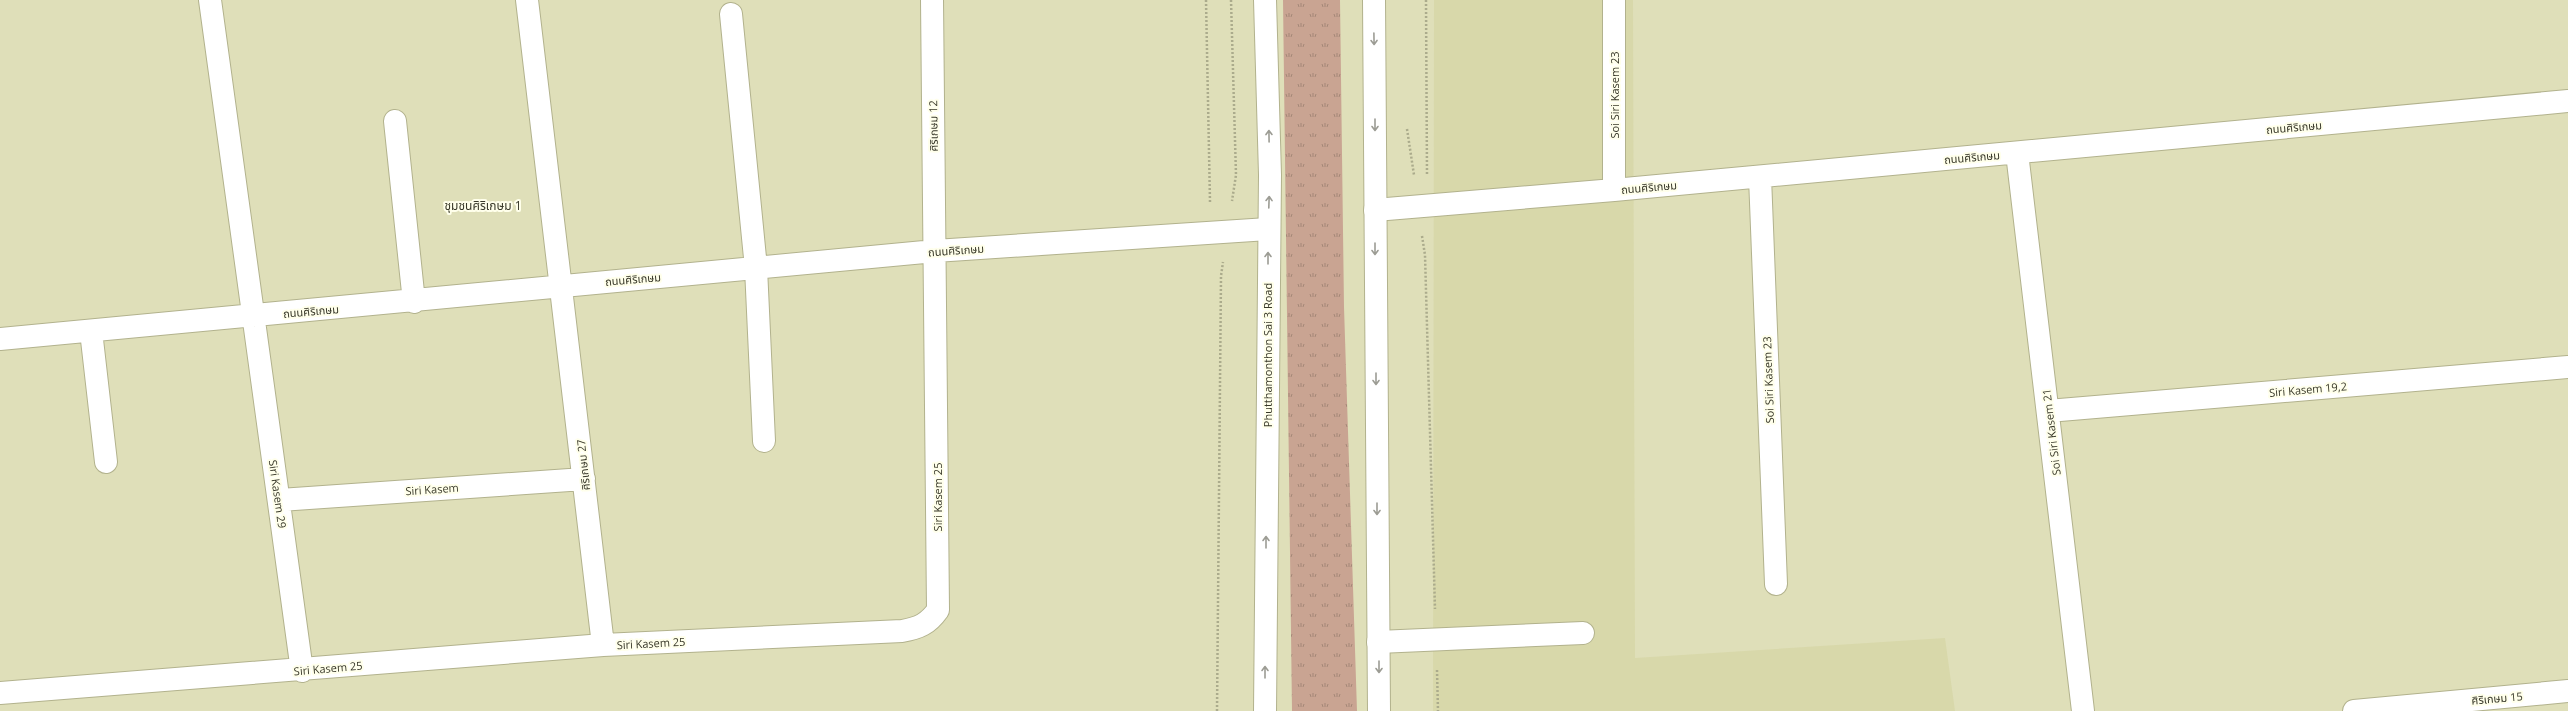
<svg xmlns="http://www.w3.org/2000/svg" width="2568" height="711" font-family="'Open Sans','Noto Sans Thai',sans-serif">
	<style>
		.built { fill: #d8d8aa }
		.grass { fill: url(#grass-tufts) }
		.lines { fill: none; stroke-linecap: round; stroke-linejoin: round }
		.minor-casing { stroke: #b2b28d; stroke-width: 24 }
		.secondary-casing { stroke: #b2b28d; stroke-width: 24 }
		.path { stroke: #abab8c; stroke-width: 2.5; stroke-dasharray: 2 2; stroke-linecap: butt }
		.minor { stroke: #fff; stroke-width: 22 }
		.secondary { stroke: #fff; stroke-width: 22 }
		.oneway { stroke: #9c9c94 }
		.labels { text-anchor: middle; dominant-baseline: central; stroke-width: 4; stroke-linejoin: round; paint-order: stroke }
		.street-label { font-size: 11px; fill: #383829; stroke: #ffffeb }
		.neighbourhood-label { font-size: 12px; fill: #383829; stroke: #ffffeb }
	</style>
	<defs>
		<pattern id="grass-tufts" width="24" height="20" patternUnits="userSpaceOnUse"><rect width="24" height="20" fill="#c9a492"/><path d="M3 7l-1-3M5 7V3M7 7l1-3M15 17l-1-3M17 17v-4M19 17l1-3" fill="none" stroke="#a48777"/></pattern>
	</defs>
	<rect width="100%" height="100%" fill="#dfdfb9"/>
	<path class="built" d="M1434,0H1633L1635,658L1945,638L1955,711H1433Z"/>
	<path class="grass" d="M1283,0H1340L1344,307L1357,711H1292Z"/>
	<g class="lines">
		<defs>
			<path id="minor" d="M210,0L302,671
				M527,0L603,645
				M1614,0V190
				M731,14L756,268L764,441
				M395,121L414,302
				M2017,153L2083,711
				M1760,177L1776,584
				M1375,210L1614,190L2568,101
				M91,331L106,462
				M0,339L935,251L1268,229
				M2048,411L2568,367
				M280,500L584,479
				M1378,642L1583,633
				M0,693L603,645L902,631C919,628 928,624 938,610L932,0
				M2354,711L2568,691"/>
			<path id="secondary" d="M1374,0L1379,711
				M1265,711L1270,175L1265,0"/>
		</defs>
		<use href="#minor" class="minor-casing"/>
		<use href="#secondary" class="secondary-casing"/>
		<path class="path" d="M1206,0L1210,202
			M1231,0L1236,175L1232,201
			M1426,0L1427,175
			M1407,129L1414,175
			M1422,236L1425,255L1435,609
			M1437,670L1438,711
			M1217,711L1221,276L1223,262"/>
		<use href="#minor" class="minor"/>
		<use href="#secondary" class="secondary"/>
	</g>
	<defs><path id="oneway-shaft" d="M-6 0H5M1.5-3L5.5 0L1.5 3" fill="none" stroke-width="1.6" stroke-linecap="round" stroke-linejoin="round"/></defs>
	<g class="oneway">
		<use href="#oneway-shaft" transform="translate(1374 39) rotate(89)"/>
		<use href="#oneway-shaft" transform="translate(1375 125) rotate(90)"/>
		<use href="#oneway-shaft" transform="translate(1269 136) rotate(-91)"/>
		<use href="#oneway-shaft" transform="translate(1269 202) rotate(-88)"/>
		<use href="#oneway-shaft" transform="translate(1375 249) rotate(90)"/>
		<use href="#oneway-shaft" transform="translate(1268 258) rotate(-90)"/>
		<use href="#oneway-shaft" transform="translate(1376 379) rotate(90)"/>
		<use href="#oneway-shaft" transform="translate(1377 509) rotate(90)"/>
		<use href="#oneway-shaft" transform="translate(1266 542) rotate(-90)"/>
		<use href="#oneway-shaft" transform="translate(1379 667) rotate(90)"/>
		<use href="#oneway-shaft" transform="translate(1265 672) rotate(-90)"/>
	</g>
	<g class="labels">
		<g class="street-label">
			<text transform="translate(1614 95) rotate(-90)">Soi Siri Kasem 23</text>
			<text transform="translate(933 126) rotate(-91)">ศิริเกษม 12</text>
			<text transform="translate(2294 127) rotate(-5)">ถนนศิริเกษม</text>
			<text transform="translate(1972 157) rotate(-5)">ถนนศิริเกษม</text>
			<text transform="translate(1649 187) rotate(-5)">ถนนศิริเกษม</text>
			<text transform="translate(956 250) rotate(-4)">ถนนศิริเกษม</text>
			<text transform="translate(633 279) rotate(-5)">ถนนศิริเกษม</text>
			<text transform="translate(311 311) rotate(-5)">ถนนศิริเกษม</text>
			<text transform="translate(1267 355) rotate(-90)">Phutthamonthon Sai 3 Road</text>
			<text transform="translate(1768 380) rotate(-92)">Soi Siri Kasem 23</text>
			<text transform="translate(2308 389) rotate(-5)">Siri Kasem 19,2</text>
			<text transform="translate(2051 432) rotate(-97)">Soi Siri Kasem 21</text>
			<text transform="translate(583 465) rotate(-96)">ศิริเกษม 27</text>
			<text transform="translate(432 489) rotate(-4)">Siri Kasem</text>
			<text transform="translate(278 494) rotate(82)">Siri Kasem 29</text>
			<text transform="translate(937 497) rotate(-90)">Siri Kasem 25</text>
			<text transform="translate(651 643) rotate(-3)">Siri Kasem 25</text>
			<text transform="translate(328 668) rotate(-5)">Siri Kasem 25</text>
			<text transform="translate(2497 698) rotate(-5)">ศิริเกษม 15</text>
		</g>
		<g class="neighbourhood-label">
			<text x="483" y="205">ชุมชนศิริเกษม 1</text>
		</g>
	</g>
</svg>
